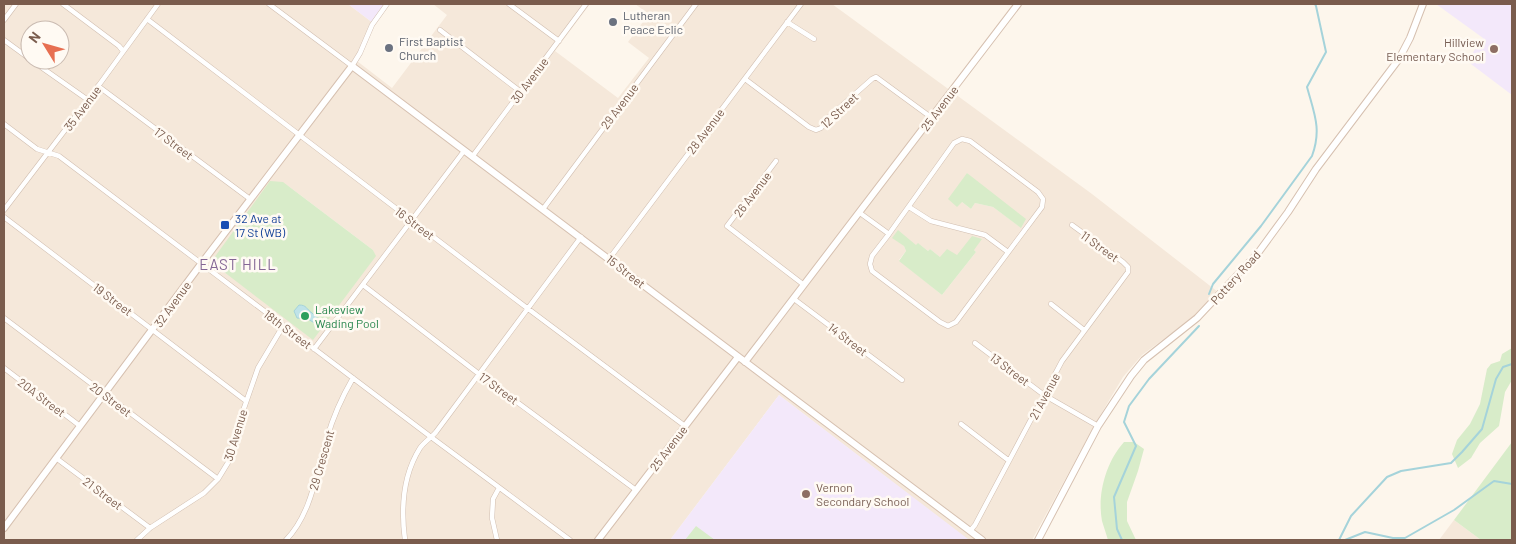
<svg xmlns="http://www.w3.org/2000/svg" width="1516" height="544" font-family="Barlow,sans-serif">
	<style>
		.residential { fill: #f5e8da; fill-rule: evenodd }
		.education { fill: #f3e8fa }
		.green { fill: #d8ecc9 }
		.water { fill: #bfe3e8; stroke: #a5d3da }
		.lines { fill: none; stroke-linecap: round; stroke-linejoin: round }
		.stream { stroke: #a5d3da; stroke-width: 2 }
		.street-casing { stroke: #d1beb0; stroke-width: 5.5 }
		.secondary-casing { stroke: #d6c0b0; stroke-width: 8 }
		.street { stroke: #fff; stroke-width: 4.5 }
		.secondary { stroke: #fff; stroke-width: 6 }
		.worship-dot { fill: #6b7280; stroke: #fffaf3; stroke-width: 2 }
		.education-dot { fill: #8d6e63; stroke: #fffaf3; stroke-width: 2 }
		.transit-dot { fill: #1a4fb4; stroke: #fffaf3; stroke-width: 2 }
		.leisure-dot { fill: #2e9e5b; stroke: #fffaf3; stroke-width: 2 }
		.labels { text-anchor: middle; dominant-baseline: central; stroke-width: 5; stroke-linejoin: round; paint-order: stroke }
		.worship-label { font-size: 12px; fill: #5b616d; stroke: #fffaf3; text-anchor: start }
		.education-label { font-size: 12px; fill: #785e54; stroke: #fffaf3; text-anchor: end }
		.street-label { font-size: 12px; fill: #7a5c4d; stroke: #fffaf3 }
		.transit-label { font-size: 12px; fill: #164399; stroke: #fffaf3; text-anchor: start }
		.leisure-label { font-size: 12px; fill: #27864d; stroke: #fffaf3; text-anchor: start }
		.quarter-label { font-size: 15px; letter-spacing: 1px; fill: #846695; stroke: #fffaf3 }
	</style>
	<rect width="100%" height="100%" fill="#fdf6ec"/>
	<path class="residential" d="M4,4H348L373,23L357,61L392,88L447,15L433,4H590L555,51L618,98L649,58L628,42L649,14L635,4H832L1092,194L1218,292L1191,319L1142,355L1123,377L1098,419L1032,540H968L779,395L670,540H4ZM30,30H60V60H30ZM967,173L1020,227L993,207L975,203L971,209L962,202ZM283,182L373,250L375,256ZM919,244L928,251L930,249L940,257L957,255L974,250L976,252L942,295L899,260L906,251L904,246H917Z
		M1454,520L1481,540H1439Z"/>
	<path class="education" d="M348,4H387L373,23Z
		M1436,4H1512V95L1467,61L1483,38Z
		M779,395L968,539V540H670Z"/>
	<path class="green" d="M967,173L1026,219L1021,228L993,207L975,203L971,209L962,202L957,207L948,199Z
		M270,181L283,182L373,250L376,256L313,340L211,262Z
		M898,230L916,245L918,243L928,251L930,249L940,257L947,249L957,255L972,236L982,239L974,250L976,252L942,295L899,261L906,251L904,246L892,238Z
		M1512,348V380L1505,392L1499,426L1480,443L1471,458L1458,468L1452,454L1457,440L1470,424L1480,404L1487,369L1491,364L1500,361L1502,354Z
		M1124,442H1134L1144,449L1138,471L1127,502V521L1136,540H1108C1106,534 1104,527 1102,521C1097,494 1106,462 1124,442Z
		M1512,442V540H1481L1454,520Z
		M696,526L715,540H685Z"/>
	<path class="water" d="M299,305C307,305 306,309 312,313C316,317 318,317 319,323L316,324L308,319L297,318L294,311Z"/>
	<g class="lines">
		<path class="stream" d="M1209,294L1213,284L1261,226L1312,156C1322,129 1314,113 1307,87L1326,52L1316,6L1315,4
			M1122,540L1117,529L1114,497L1136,446L1124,422L1129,406L1149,379L1199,326
			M1339,540L1351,516L1387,477L1401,471L1451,463L1462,452L1482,429L1496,379L1503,367L1512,364
			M1345,540L1365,532L1393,538H1405L1454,510L1494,481L1512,484"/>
		<defs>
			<path id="street" d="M63,4L119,46L123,51
				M269,4L352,66L360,53L372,25L387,4
				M509,4L559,41
				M147,19L527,308L685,426
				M4,20L16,4
				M787,22L814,39
				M440,30L521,92
				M4,40L30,59
				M31,60L88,100
				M745,79L809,127L816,130L821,128L828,118L872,79L876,77L932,118
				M98,86L250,199
				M4,124L37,149L59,156L431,437L570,540
				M962,139L970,141L1038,192L1043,199L1042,207L956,322L948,326L940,322L872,271L870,264L872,256L889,234L954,143Z
				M472,157L586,4
				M776,161L727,226L804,285
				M909,207L931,221L985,235L1008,252
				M543,209L696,4
				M4,210L88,100L158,4
				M860,213L889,234
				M4,217L246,401
				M609,259L801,4
				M363,285L479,374L636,490
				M794,299L902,380
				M1051,304L1084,330
				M4,318L218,479
				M975,343L1044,395L1098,426
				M314,349L464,151
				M4,368L80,426
				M961,424L1008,460
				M56,458L150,528
				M970,531L975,525L1062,361L1128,272V267L1123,262L1072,225
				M137,540L150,528L204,493L218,479L229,461L236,431L258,368L283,326
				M286,540C312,513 316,473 327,438C333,417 342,397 353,378
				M405,540C401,510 403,475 420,448C424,442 431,438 436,432L581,237
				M497,540L492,518L493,499L499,488"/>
			<path id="secondary" d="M745,362L1018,4
				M4,528L201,264L352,66L982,540
				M598,540L738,357
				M1038,540L1098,426L1131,376L1144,360L1197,318L1258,253L1288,212L1316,169L1399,59L1410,38L1423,4"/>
		</defs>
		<use href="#street" class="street-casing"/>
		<use href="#secondary" class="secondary-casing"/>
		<use href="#street" class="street"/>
		<use href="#secondary" class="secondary"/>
	</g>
	<g class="worship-dot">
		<circle cx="613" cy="22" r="5"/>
		<circle cx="389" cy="48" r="5"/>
	</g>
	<g class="education-dot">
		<circle cx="1494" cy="49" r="5"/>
		<circle cx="806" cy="494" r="5"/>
	</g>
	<rect class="transit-dot" x="220" y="220" width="10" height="10" rx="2.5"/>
	<circle class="leisure-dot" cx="305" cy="316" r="5"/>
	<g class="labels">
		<g class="worship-label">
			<text x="623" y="15">Lutheran<tspan x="623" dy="14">Peace Eclic</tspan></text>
			<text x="399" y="41">First Baptist<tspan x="399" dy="14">Church</tspan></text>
		</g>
		<g class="education-label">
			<text x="1484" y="42">Hillview<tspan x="1484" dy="14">Elementary School</tspan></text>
			<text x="816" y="487" text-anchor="start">Vernon<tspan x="816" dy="14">Secondary School</tspan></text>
		</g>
		<g class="street-label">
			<text transform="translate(529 80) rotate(-53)">30 Avenue</text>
			<text transform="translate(619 106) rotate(-53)">29 Avenue</text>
			<text transform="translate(82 108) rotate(-53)">35 Avenue</text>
			<text transform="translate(939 108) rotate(-53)">25 Avenue</text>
			<text transform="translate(839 110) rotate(-43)">12 Street</text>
			<text transform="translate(705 131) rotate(-53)">28 Avenue</text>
			<text transform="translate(174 143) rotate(37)">17 Street</text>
			<text transform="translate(752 194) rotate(-53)">26 Avenue</text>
			<text transform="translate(415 223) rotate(37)">16 Street</text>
			<text transform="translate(1100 246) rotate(36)">11 Street</text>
			<text transform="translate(626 271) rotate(38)">15 Street</text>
			<text transform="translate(1235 277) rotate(-48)">Pottery Road</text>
			<text transform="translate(113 299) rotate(37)">19 Street</text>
			<text transform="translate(172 304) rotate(-54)">32 Avenue</text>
			<text transform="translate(288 329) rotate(37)">18th Street</text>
			<text transform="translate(848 339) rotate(37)">14 Street</text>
			<text transform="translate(1010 369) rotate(37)">13 Street</text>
			<text transform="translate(499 388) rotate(36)">17 Street</text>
			<text transform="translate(1044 396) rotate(-62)">21 Avenue</text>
			<text transform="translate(42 397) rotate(37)">20A Street</text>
			<text transform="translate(111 399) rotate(37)">20 Street</text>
			<text transform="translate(235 435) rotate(-73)">30 Avenue</text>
			<text transform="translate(668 448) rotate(-53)">25 Avenue</text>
			<text transform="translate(321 460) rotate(-74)">29 Crescent</text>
			<text transform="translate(103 493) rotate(37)">21 Street</text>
		</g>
		<g class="transit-label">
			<text x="235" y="218">32 Ave at<tspan x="235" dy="14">17 St (WB)</tspan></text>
		</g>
		<g class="leisure-label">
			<text x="315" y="309">Lakeview<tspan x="315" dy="14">Wading Pool</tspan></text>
		</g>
		<g class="quarter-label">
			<text x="238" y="264">EAST HILL</text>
		</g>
	</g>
	<rect width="1516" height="544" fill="none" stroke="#7a5c4d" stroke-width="10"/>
	<g transform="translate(45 45) rotate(307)"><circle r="24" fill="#fffaf3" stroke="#cabbb1"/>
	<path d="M0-4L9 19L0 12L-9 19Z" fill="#e76f51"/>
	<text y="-8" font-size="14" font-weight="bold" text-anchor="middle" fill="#7a5c4d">N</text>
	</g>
</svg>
